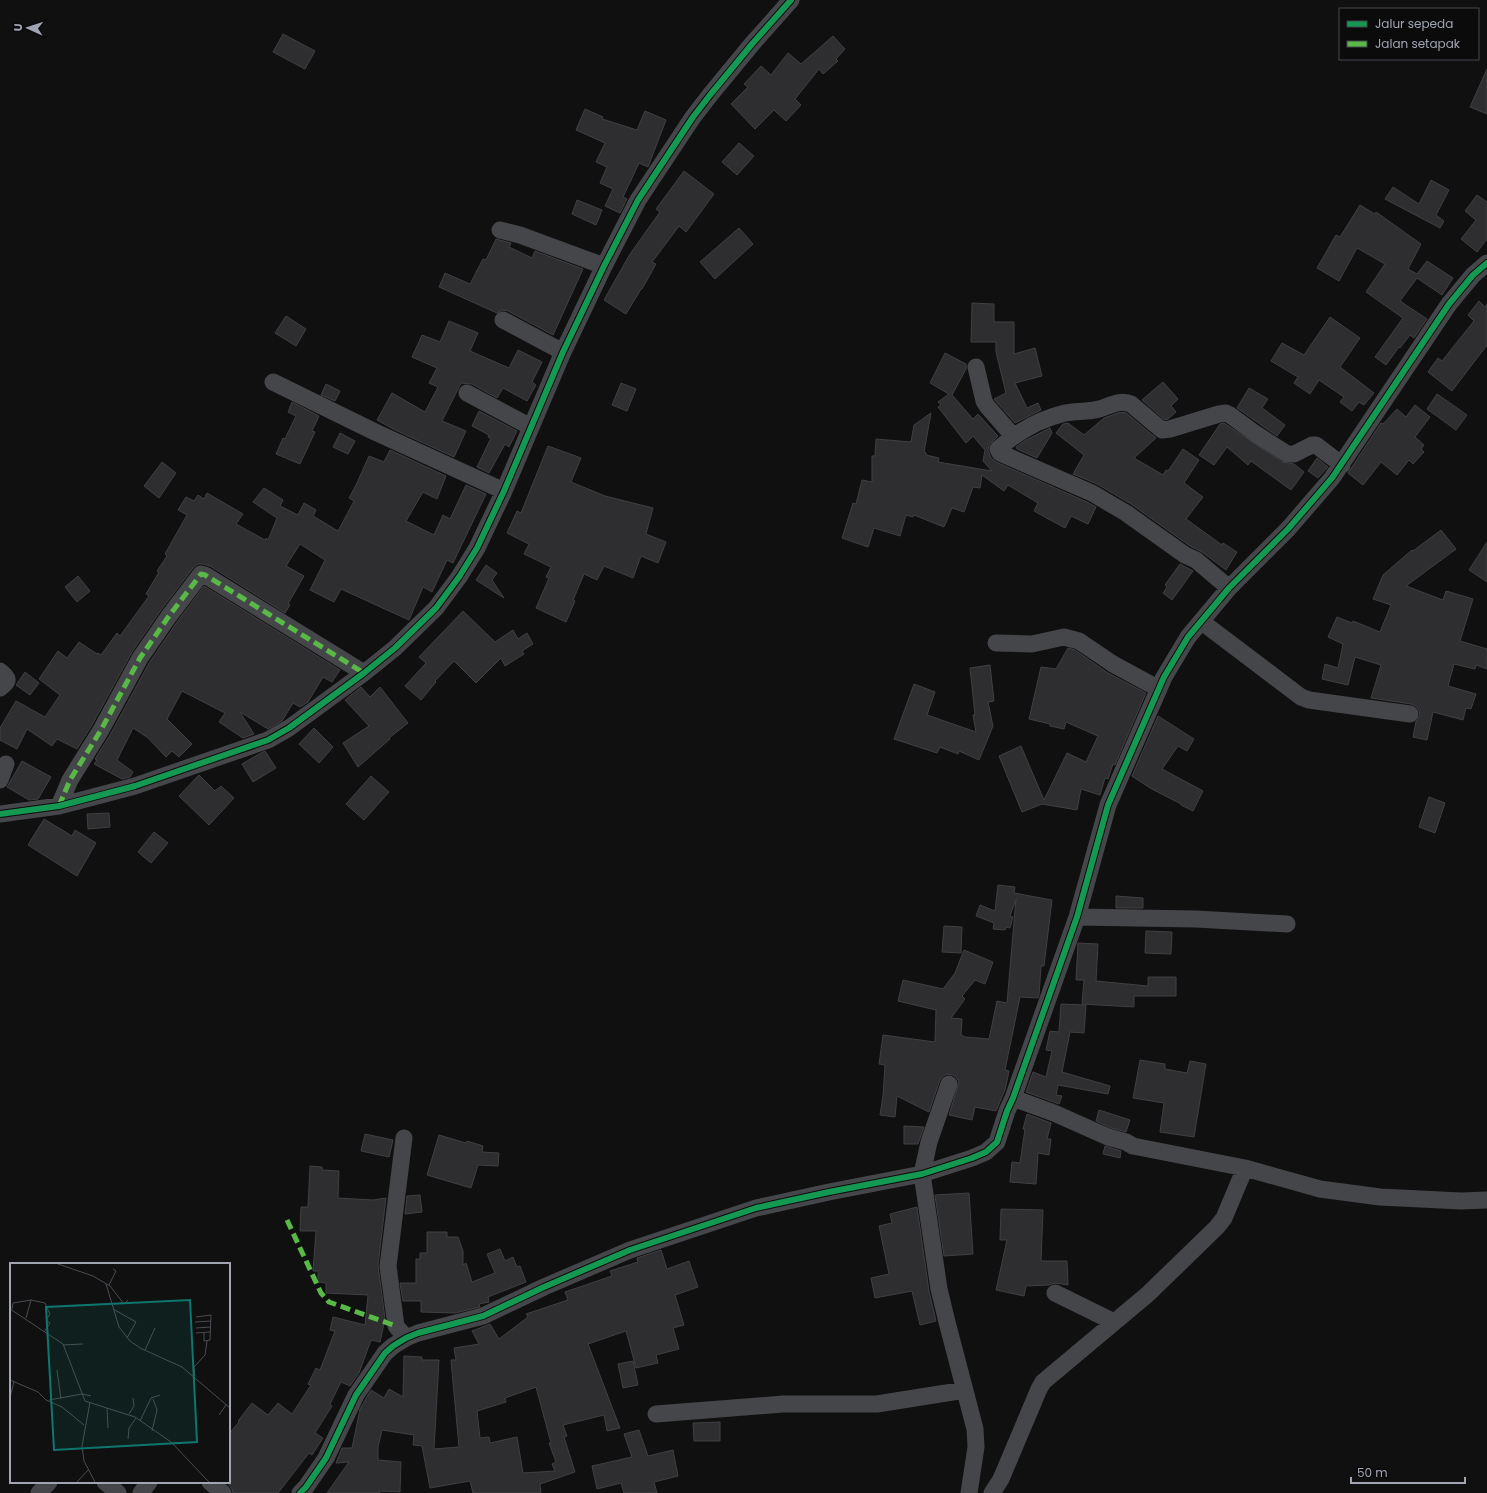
<svg xmlns="http://www.w3.org/2000/svg" width="1487" height="1493" font-family="Poppins,sans-serif">
	<style>
		.building { fill: #2e2e30; stroke: #404044; fill-rule: evenodd }
		.lines { fill: none; stroke-linecap: round; stroke-linejoin: round }
		.minor { stroke: #454649; stroke-width: 17 }
		.quiet { stroke: #58b947; stroke-width: 5; stroke-dasharray: 10 5; stroke-linecap: butt }
		.cycleway-casing { stroke: #0b0b0c; stroke-width: 8 }
		.cycleway { stroke: #139951; stroke-width: 6 }
		.inset-road { fill: none; stroke: #4a4c51; stroke-width: 1 }
		.view { fill: #0f766e; fill-opacity: 0.15; stroke: #0f766e; stroke-width: 2 }
		.inset-edge { fill: none; stroke: #a1a5b2; stroke-width: 2 }
	</style>
	<rect width="100%" height="100%" fill="#101011"/>
	<path class="building" d="M283,34L315,51L305,69L273,52Z
		M833,36L845,49L836,59L838,61L823,74L819,69L795,99L801,105L786,121L774,110L755,129L731,104L748,87L744,84L761,66L771,75L788,53L801,64Z
		M1487,69V114L1470,107Z
		M585,109L603,117L602,119L637,130L645,111L666,120L648,167L639,163L623,197L627,199L620,213L605,206L613,189L600,183L607,167L596,162L605,143L576,130Z
		M739,143L754,156L737,175L722,162Z
		M684,171L714,194L686,232L679,226L652,262L656,264L642,289H641L626,314L604,300L630,254L660,212L656,209Z
		M1431,180L1449,190L1436,215L1444,221L1440,228L1385,199L1393,187L1419,204Z
		M1477,195L1487,202V239L1477,252L1461,239L1476,220L1465,211Z
		M577,200L602,210L596,225L572,214Z
		M1360,205L1375,214L1376,212L1421,244L1408,269L1417,274L1427,261L1453,278L1442,295L1417,278L1400,301L1427,319L1414,338L1410,335L1400,348L1399,347L1386,365L1375,357L1403,318L1366,292L1385,264L1357,248L1339,281L1317,268L1336,235L1340,237Z
		M739,228L753,244L715,279L700,262Z
		M496,239L511,243L509,247L532,258L535,251L583,269L553,335L508,311L502,310L497,313L439,287L445,273L470,284L483,259L486,260Z
		M1479,301L1485,307L1487,304V345L1452,391L1428,372L1438,358L1442,361L1474,321L1468,315Z
		M972,303L994,304V322H1014V354L1035,348L1042,376L1015,383L1027,408L1038,403L1041,410L1015,423L994,399L1006,393L996,352V342H971Z
		M286,316L306,329L296,346L275,333Z
		M1330,317L1360,338L1340,367L1374,393L1364,405L1359,402L1352,411L1340,402L1344,397L1319,380L1310,394L1294,383L1298,377L1271,361L1282,343L1304,355Z
		M449,321L478,333L470,351L509,368L518,350L542,362L532,382L536,385L527,401L503,388L497,398L472,384L461,383L442,421L466,431L454,457L395,430L377,420L392,393L425,412L438,387L429,383L437,368L412,357L422,335L440,342Z
		M945,353L966,364V369L952,395L973,419L978,414L998,436L989,445L988,450L991,458L996,462L1087,502L1096,507L1088,524L1071,516L1065,528L1034,511L1038,503L1008,485L1004,491L982,475L980,488L973,487L964,512L952,508L944,527L914,515L913,517L906,515L900,536L874,528L868,547L842,538L853,503L856,504L862,480L872,482V456H875L876,439L911,442L914,425L931,413L924,452L926,453V455L939,458L938,462L992,471L983,461L985,450L973,436L966,443L938,407L941,405L938,402L949,394L930,383Z
		M1163,382L1178,399L1171,406L1176,412L1168,419L1165,420L1142,400Z
		M621,383L636,389L627,411L612,405Z
		M326,384L340,391L335,401L321,395Z
		M1249,388L1268,399L1262,408L1285,425L1277,436L1237,408Z
		M1437,394L1467,415L1456,430L1427,409Z
		M292,402L319,416L312,431L315,432L300,464L276,454L283,438L285,439L296,416L288,412Z
		M1415,405L1430,417L1415,437L1424,445L1421,449L1424,452L1413,464L1409,460L1397,475L1381,462L1363,485L1348,473L1381,423L1383,424L1397,409L1406,417Z
		M479,411L517,431L509,447L505,444L489,473L477,467L491,438L488,437L489,435L472,426Z
		M1125,412L1156,438L1134,458L1163,475L1166,470L1168,471L1183,449L1199,460L1184,483L1203,497L1186,519L1222,545L1223,543L1237,552L1226,570L1202,552L1190,546L1131,504L1097,484L1073,474L1084,455L1056,433L1063,424L1068,423L1084,435L1104,418L1118,413Z
		M1224,423L1282,462L1294,464L1304,472L1291,490L1251,461L1248,465L1227,447L1214,465L1199,455L1220,424Z
		M1050,428L1052,433L1037,458L1017,449L1016,447L1026,440Z
		M340,433L355,441L348,454L333,447Z
		M548,446L581,458L571,482L605,496L653,508L646,534L666,542L658,563L641,556L633,578L604,566L597,580L584,574L573,600L575,601L566,622L536,608L549,578L546,577L551,567L524,554L529,544L507,533L517,511L521,513Z
		M390,450L446,476L437,499L423,492L406,521L434,535L443,515L450,519L466,485L486,494L453,563L447,560L432,592L423,587L409,620L341,589L334,602L310,590L325,560L300,544L286,566L304,576L288,604L290,605L285,613L210,566L203,564H198L193,568L161,610L132,652L92,725L77,749L57,739L52,746L27,729L17,749L0,740V728L16,701L45,717L60,695L39,679L58,651L67,658L79,642L97,654L98,653L101,655L117,633L120,636L149,596L146,594L159,572L157,571L167,556L165,554L187,515L178,510L186,497L194,501L198,495L204,499L207,493L243,514L236,524L265,540L266,538L268,540L277,518L253,502L264,488L283,500L280,506L298,515L304,503L316,510L313,516L338,531L354,501L349,498L356,485L369,456L384,462Z
		M1317,458L1328,467L1318,478L1308,471Z
		M162,462L176,473L159,498L144,486Z
		M1441,530L1456,549L1406,586L1443,600L1446,591L1473,599L1460,641L1487,649V669L1476,665L1475,669L1454,664L1448,686L1476,694L1471,709L1466,708L1463,720L1433,712L1427,740L1413,737L1416,721L1420,715L1419,710L1416,706L1411,704L1371,698L1381,665L1355,657L1348,685L1322,679L1325,664L1338,668L1343,644L1328,637L1337,617L1352,623L1353,621L1380,632L1391,605L1373,599L1383,575L1412,550L1413,551Z
		M1487,542V582L1469,570Z
		M1180,564L1193,571L1172,600L1163,593L1167,587L1165,585Z
		M486,565L497,573L492,580L504,598L476,580Z
		M78,576L90,591L77,602L65,587Z
		M204,586L340,670L332,682L323,677L308,702L300,707L293,703L282,721L268,729L240,712L254,734L243,738L219,722L225,713L182,691L167,719L192,744L179,757L172,751L166,757L147,737L133,728L117,760L133,772L130,777L122,779L94,764L97,760L95,759L110,735L149,663L177,622Z
		M463,611L495,642L513,630L518,639L527,633L533,644L522,651L524,654L505,666L501,658L476,683L454,661L435,681L436,682L421,700L405,686L426,663L419,657Z
		M1068,648L1075,650L1108,673L1146,693L1115,765L1113,764L1108,779L1105,778L1100,795L1081,789L1077,810L1042,804L1022,812L999,756L1021,746L1044,800L1067,753L1086,762L1098,736L1066,722L1064,729L1050,726V724L1029,719L1041,667L1056,669Z
		M990,665L994,701L988,702L993,726L979,760L959,751L958,754L940,747L937,753L894,739L914,684L935,692L927,715L976,732L973,715H975L970,668Z
		M25,672L39,683L30,695L16,685Z
		M361,687L370,697L380,687L408,723L389,738L390,739L358,767L343,743L369,726L345,700Z
		M1158,716L1194,739L1187,751L1178,746L1162,769L1203,791L1193,811L1181,805V804L1150,788L1132,776Z
		M314,728L333,747L319,763L299,744Z
		M265,751L276,768L253,782L242,764L259,754Z
		M22,761L51,777L38,799L29,800L7,787Z
		M199,775L215,791L221,786L234,798L209,825L179,796Z
		M371,776L389,792L364,820L346,804Z
		M1429,797L1445,803L1435,833L1419,827Z
		M109,813L110,827L88,829L87,814Z
		M44,819L72,836L75,830L96,843L77,876L28,845Z
		M154,832L168,843L151,863L138,852Z
		M998,885L1015,887L1014,893L1052,900L1044,966H1041L1039,995L1038,998L1020,997L1005,1070L1009,1071L1005,1090L996,1111L975,1107L972,1120L949,1115L959,1082L956,1077L953,1075L947,1074L943,1076L940,1080L929,1112L897,1096L895,1117L880,1115L883,1096L885,1065L879,1064L883,1035L935,1042L936,1010L898,1001L903,980L943,989L955,973L964,950L993,962L985,984L975,980L962,996L965,999L951,1018L962,1019L961,1035L965,1037L989,1039L997,1001L1007,1003L1016,899L1010,916L1013,917L1010,928L1006,927L1005,930L993,929L994,923L976,916L980,905L995,911Z
		M1116,896L1143,898V908H1116Z
		M944,926L962,927L961,953L942,952Z
		M1146,931L1172,932L1171,954L1145,953Z
		M1078,943L1098,944L1096,981L1148,986V977H1176V996H1134V1007L1082,1004L1084,980H1076Z
		M1061,1004L1086,1005L1084,1033L1070,1032L1062,1072L1110,1086L1108,1094L1058,1085L1056,1095L1062,1096L1059,1104L1026,1092L1033,1072L1046,1077L1052,1051L1046,1050L1050,1031L1059,1032Z
		M1140,1060L1165,1064V1069L1187,1073L1190,1061L1206,1064L1194,1137L1160,1132L1164,1103L1133,1098Z
		M1099,1110L1130,1120L1126,1132L1111,1128L1096,1121Z
		M1027,1114L1051,1123L1047,1139H1051L1049,1155L1038,1153L1036,1184L1010,1182L1012,1162L1020,1163L1025,1129H1023Z
		M904,1126L924,1127L918,1144H904Z
		M365,1134L393,1140L389,1157L361,1151Z
		M439,1135L466,1143L467,1141L483,1146L482,1152L499,1153L498,1166L478,1165L471,1188L427,1175Z
		M1105,1146L1121,1151L1120,1158L1103,1154Z
		M310,1166L322,1167V1170L339,1171L338,1198L373,1200L386,1198L378,1265L385,1319L380,1342L371,1340L359,1373L350,1386L341,1382L330,1404L332,1406L315,1433L323,1438L312,1455L309,1453L278,1493H233L232,1489L229,1485V1434L239,1422L238,1421L252,1403L268,1415L278,1403L292,1414L311,1385L308,1384L316,1368L320,1370L335,1331L330,1330L333,1317L365,1325L368,1295L326,1293V1283L318,1282V1271H313L316,1231H300L301,1207H308Z
		M969,1193L973,1254L944,1256L935,1195Z
		M420,1195L422,1212L405,1214L407,1196Z
		M917,1207L929,1291L936,1321L920,1325L912,1291L875,1298L871,1278L889,1274L879,1226L892,1223L890,1214Z
		M1001,1209L1043,1210L1041,1261H1067L1068,1285L1055,1283L1049,1285L1026,1286L1024,1296L996,1290L1007,1240H1000Z
		M427,1232H447V1237H458L463,1251V1265L466,1263L472,1282L495,1273L487,1254L500,1249L505,1261L513,1257L517,1267L520,1266L526,1282L488,1297L489,1302L479,1304L480,1307L455,1313L421,1312V1301H403L400,1283H416V1259H420V1253H427Z
		M661,1250L667,1269L689,1261L698,1287L675,1295L684,1325L673,1328L679,1349L656,1355L658,1363L636,1368L626,1331L588,1344L620,1428L607,1431L604,1415L563,1425L567,1436L564,1437L575,1472L540,1484L541,1493H473L470,1481L430,1488L422,1446L413,1445L414,1435L382,1430L378,1447V1460L401,1462L400,1492L379,1491L380,1493H327L349,1462L336,1463L342,1448H352L360,1409L371,1390L384,1398L389,1389L403,1397L404,1356L422,1357V1360H439L434,1449L459,1447L451,1360H456L454,1348L479,1344L472,1331L490,1324L499,1339L528,1317L526,1314L568,1300L565,1292L612,1276L610,1271L638,1262L637,1258ZM536,1387L551,1443H549L556,1462L552,1464L555,1471L523,1473L517,1437L490,1443L489,1437L480,1438L477,1411L506,1402L505,1398Z
		M633,1361L638,1385L623,1388L618,1364Z
		M720,1422V1441H694L693,1423Z
		M639,1430L648,1456L673,1450L678,1476L654,1482L657,1493H624L621,1483L597,1489L592,1466L632,1457L624,1434Z"/>
	<g class="lines">
		<path class="minor" d="M500,230L520,235L604,266
			M503,320L563,352
			M976,367L984,401L987,406L1013,436
			M273,382L375,432L504,491
			M467,393L531,427
			M1229,588L1196,560L1185,555L1126,513L1092,493L1000,453L998,449C1017,432 1040,419 1065,413C1076,411 1088,412 1099,409C1110,406 1120,399 1131,404L1162,430L1170,429L1219,414L1226,413L1230,415L1256,434L1287,454H1294L1312,445H1316L1342,465
			M1202,622L1301,697L1309,700L1410,714
			M996,643L1032,644L1064,637L1079,641L1113,664L1159,689
			M0,671C9,679 10,680 0,688
			M0,780L6,764
			M59,806L70,780L101,730L140,658L169,616L201,574L205,575L364,673
			M0,814L59,806L135,786L268,740L289,728L364,673L395,648L436,608L459,577L477,548L504,491L563,352L604,266L638,200L693,117L710,95L752,44L791,0
			M1077,917L1196,919L1287,924
			M949,1084L929,1142L922,1174L939,1289L947,1322L975,1429L976,1447L969,1493
			M1013,1098L1054,1113L1108,1137L1126,1142L1133,1146L1245,1168L1320,1189L1380,1197L1461,1201L1487,1200
			M404,1138L388,1266L396,1326L406,1338
			M1055,1293L1114,1322
			M656,1414L783,1404H877L965,1390
			M105,1482L118,1493
			M210,1482L223,1493
			M39,1493L49,1482
			M141,1493L149,1482
			M300,1493L306,1487L326,1458L356,1395L385,1353L393,1346L406,1338L418,1333L483,1316L544,1287L630,1250L756,1208L829,1192L922,1174L972,1158L986,1152L997,1142L1007,1111L1013,1098L1077,917L1108,805L1164,677L1188,637L1229,588L1288,529L1332,478L1449,304L1473,275L1487,263
			M992,1493L1001,1479L1039,1389L1043,1382L1148,1294L1217,1227L1224,1218L1245,1168"/>
		<path class="quiet" d="M59,806L70,780L101,730L140,658L169,616L201,574L205,575L364,673
			M287,1220L321,1293L329,1302L396,1326"/>
		<defs>
			<path id="cycleway" d="M0,814L59,806L135,786L268,740L289,728L364,673L395,648L436,608L459,577L477,548L504,491L563,352L604,266L638,200L693,117L710,95L752,44L791,0
				M300,1493L306,1487L326,1458L356,1395L385,1353L393,1346L406,1338L418,1333L483,1316L544,1287L630,1250L756,1208L829,1192L922,1174L972,1158L986,1152L997,1142L1007,1111L1013,1098L1077,917L1108,805L1164,677L1188,637L1229,588L1288,529L1332,478L1449,304L1473,275L1487,263"/>
		</defs>
		<use href="#cycleway" class="cycleway-casing"/>
		<use href="#cycleway" class="cycleway"/>
	</g>
	<g transform="translate(10 1263)">
		<rect width="220" height="220" fill="#101011"/>
		<path class="inset-road" d="M48,1L83,13L100,23L114,41L118,37M96,21L109,64L120,78L130,85L172,104L220,145M99,22L106,8L103,6M0,46L53,81L75,138L125,154L161,179L199,219M2,46L3,40L21,37L35,40L40,51L36,57L40,60L34,69M103,46L126,59L117,75M186,54L201,52L200,77L194,78V70M16,55L21,37M185,59L201,58M186,65L201,64M186,70L200,69M53,82L73,81M135,87L145,65M47,107L51,136M185,113L184,104L195,92L197,78M0,117L28,129L36,137L52,144L74,162M0,135L4,118M39,137L72,131L81,133M80,139L72,183L74,198L85,219M97,145L98,165M119,151L124,143L123,135M209,152L216,142M130,158L141,135L150,132M142,168L147,147L143,136M118,176L119,165L126,155M67,219L78,207"/>
		<path class="view" d="M180,37L187,179L44,187L36,44Z"/>
		<rect width="220" height="220" class="inset-edge"/>
	</g>
	<rect x="1339" y="8" width="140" height="52" fill="#0b0b0c" stroke="#47494e"/>
	<rect x="1347" y="21" width="20" height="6" fill="#139951" stroke="#47494e"/>
	<text x="1375" y="28" font-size="12" fill="#a1a5b2">Jalur sepeda</text>
	<rect x="1347" y="41" width="20" height="6" fill="#58b947" stroke="#47494e"/>
	<text x="1375" y="48" font-size="12" fill="#a1a5b2">Jalan setapak</text>
	<g transform="translate(28 28) rotate(273)" stroke="#0b0b0c" stroke-width="3" paint-order="stroke">
	<path d="M0-3L7 15L0 10L-7 15Z" fill="#a1a5b2"/>
	<text y="-6" font-size="11" font-weight="bold" text-anchor="middle" fill="#a1a5b2">U</text>
	</g>
	<path d="M1351 1477v6h114v-6" fill="none" stroke="#a1a5b2" stroke-width="2"/>
	<text x="1357" y="1477" font-size="12" fill="#a1a5b2" stroke="#0b0b0c" stroke-width="3" paint-order="stroke">50 m</text>
</svg>
